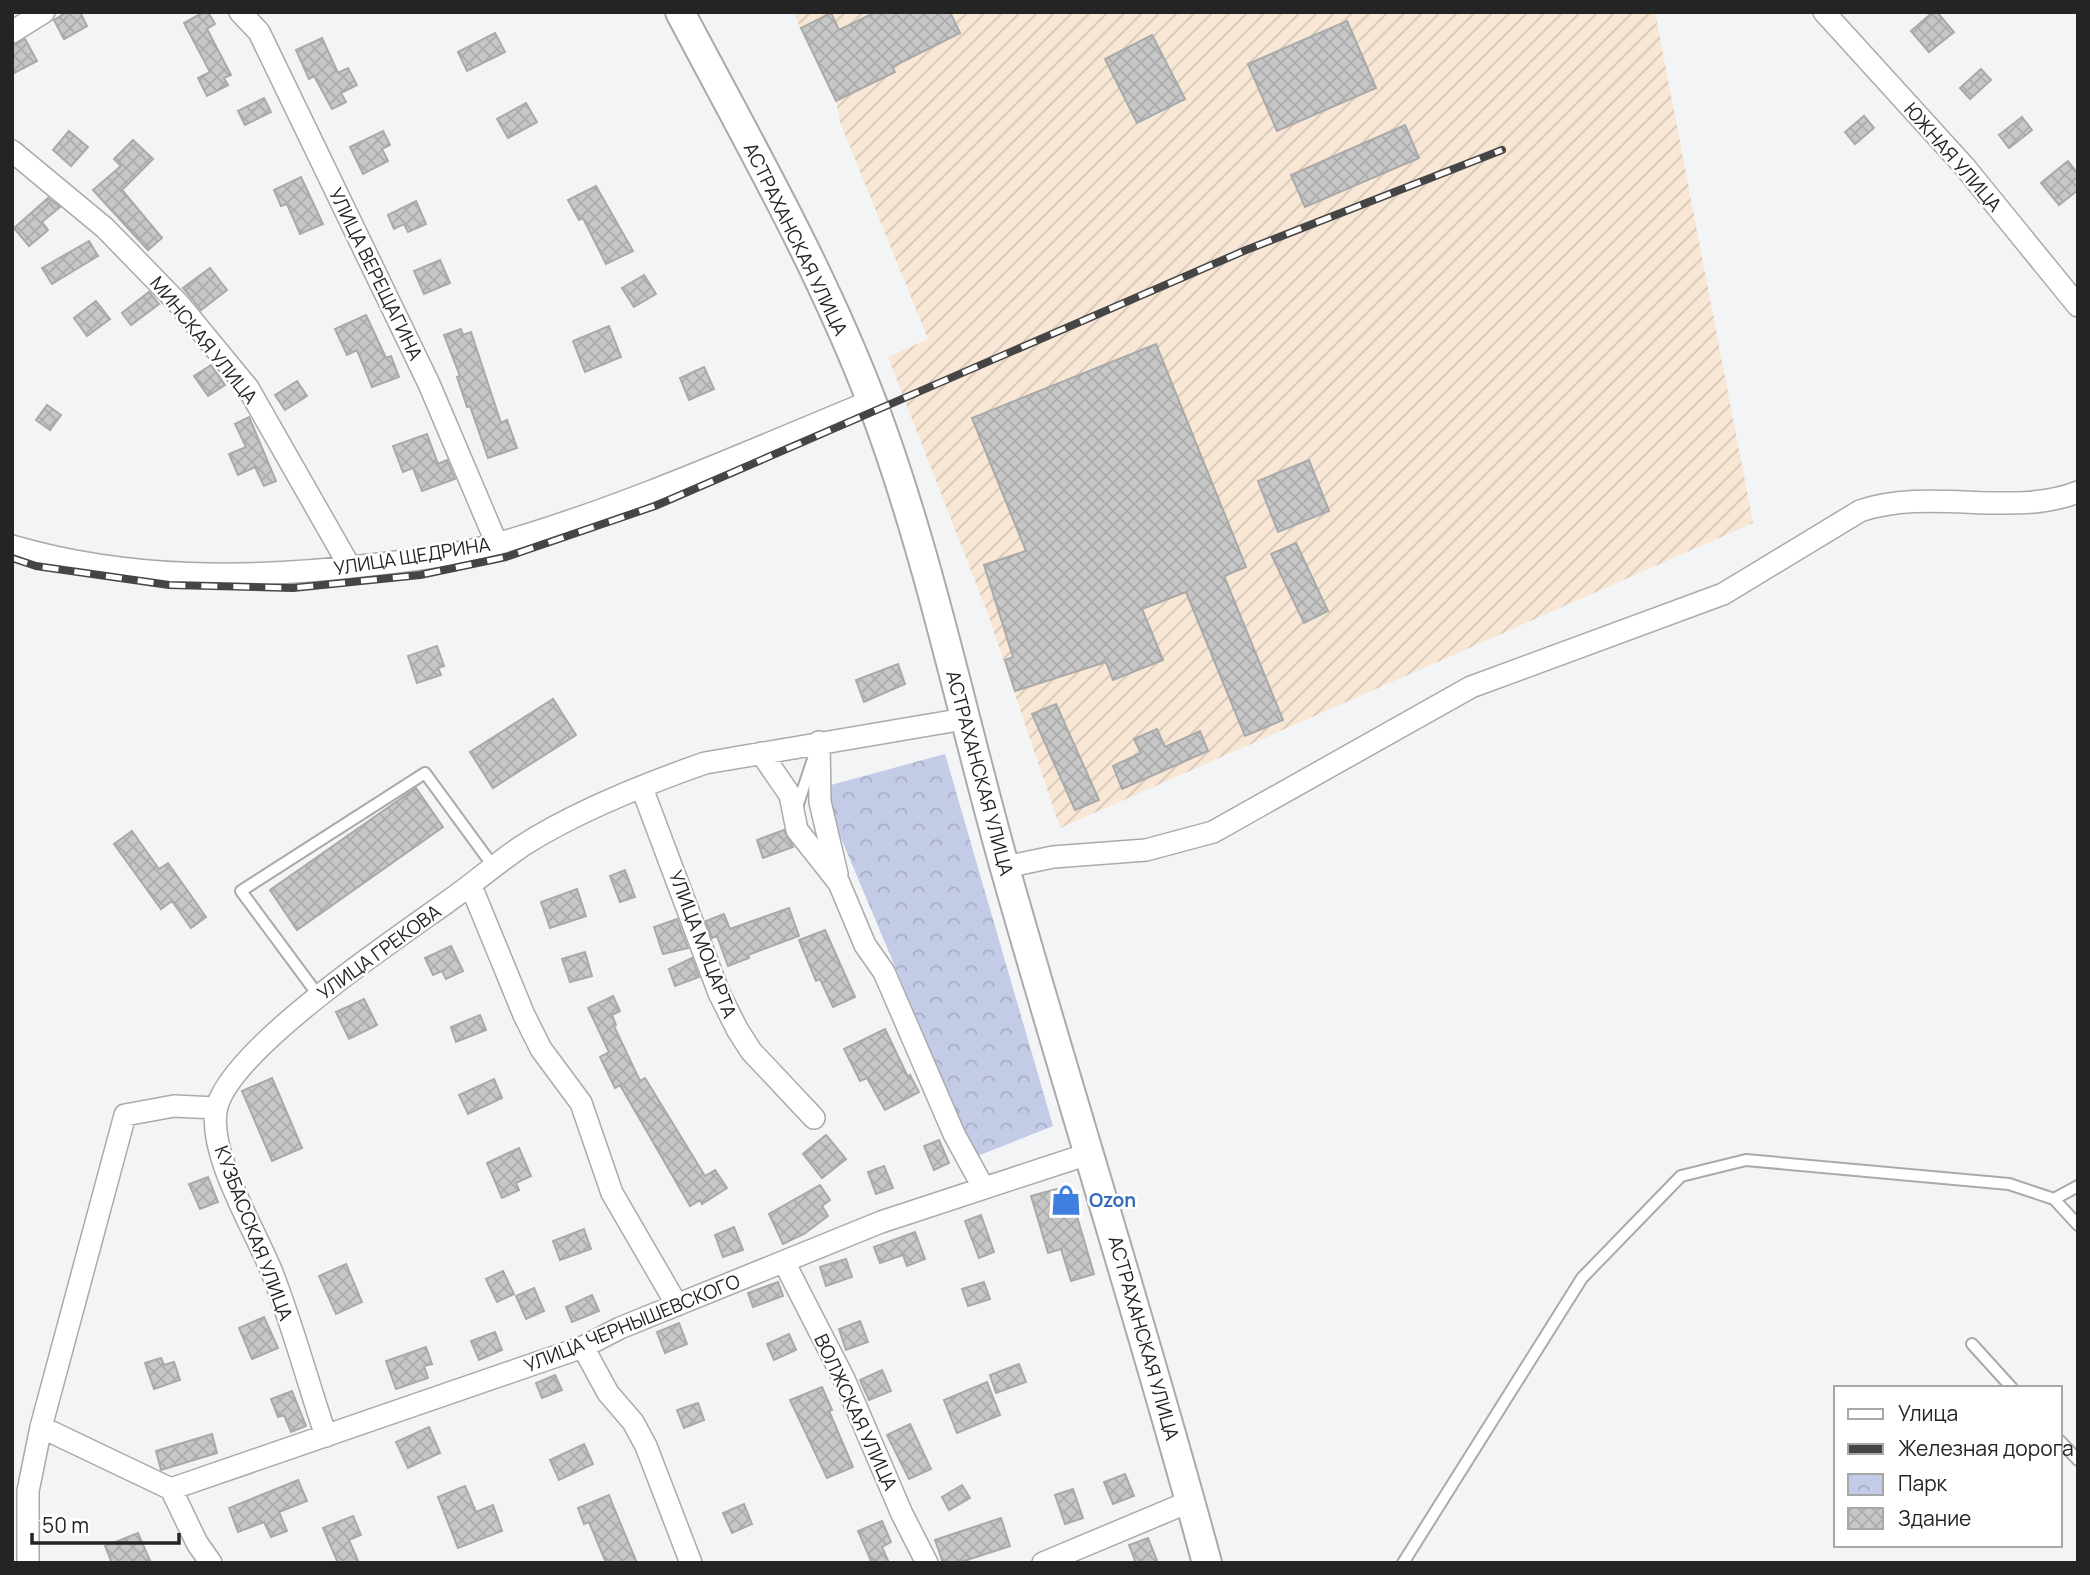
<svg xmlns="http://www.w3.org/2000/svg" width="2090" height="1575" font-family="Manrope,sans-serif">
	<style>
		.industrial { fill: url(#industrial-furrows) }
		.park { fill: url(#park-crowns) }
		.building { fill: url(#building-cross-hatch); stroke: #aaa9a9; stroke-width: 2 }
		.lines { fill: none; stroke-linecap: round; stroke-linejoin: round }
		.service-casing { stroke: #aaaaab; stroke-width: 14 }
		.minor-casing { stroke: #aaaaab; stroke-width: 24 }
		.secondary-casing { stroke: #aaaaab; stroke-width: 32 }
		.service { stroke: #fff; stroke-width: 10 }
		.minor { stroke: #fff; stroke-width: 21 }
		.secondary { stroke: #fff; stroke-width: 28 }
		.rail-casing { stroke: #454546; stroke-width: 8 }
		.rail { stroke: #fff; stroke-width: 5; stroke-dasharray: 16; stroke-linecap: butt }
		.labels { text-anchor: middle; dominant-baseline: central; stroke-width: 5; stroke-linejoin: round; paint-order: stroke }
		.street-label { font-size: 19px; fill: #242425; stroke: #fff }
		.shop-label { font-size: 19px; font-weight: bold; fill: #366cbe; stroke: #fff; text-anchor: start }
	</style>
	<defs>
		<pattern id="industrial-furrows" width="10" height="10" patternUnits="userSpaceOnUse" patternTransform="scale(1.75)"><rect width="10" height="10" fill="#f8e7d5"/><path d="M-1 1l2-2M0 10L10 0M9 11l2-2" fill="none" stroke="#d4c6b7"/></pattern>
		<pattern id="park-crowns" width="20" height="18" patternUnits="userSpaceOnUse" patternTransform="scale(1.75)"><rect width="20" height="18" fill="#c3cbe7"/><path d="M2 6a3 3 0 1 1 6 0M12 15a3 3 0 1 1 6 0" fill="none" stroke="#a7aec6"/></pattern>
		<pattern id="building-cross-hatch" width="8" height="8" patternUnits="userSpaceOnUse" patternTransform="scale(1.75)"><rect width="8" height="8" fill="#c8c7c7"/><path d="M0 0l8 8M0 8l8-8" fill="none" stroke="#acabab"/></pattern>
	</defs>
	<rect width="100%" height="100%" fill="#f3f4f5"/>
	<path class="industrial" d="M793,12H1655L1753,523L1060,828L989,617L888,357L928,339L840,122L836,101Z"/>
	<path class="park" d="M945,754L1053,1126L975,1157L820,788Z"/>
	<path class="building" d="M67,12H80L87,26L64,39L54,20Z
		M204,12H208L215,24L207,29L231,75L224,78L228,85L207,96L198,78L210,72L184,23Z
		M876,12H950L960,33L892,67L895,72L836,101L801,28L831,13L839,30Z
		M1933,12H1937L1954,32L1929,52L1911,31Z
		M1347,21L1376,88L1277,131L1248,64Z
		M495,33L505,52L467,71L458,52Z
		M1152,35L1185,99L1137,123L1105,59Z
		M322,38L338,73L348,68L357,85L341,93L346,102L332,109L314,76L309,79L296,50Z
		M25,39L37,61L12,74V46Z
		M1981,69L1991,80L1970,99L1960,88Z
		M264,98L271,112L245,125L238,111Z
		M526,103L537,122L508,138L497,119Z
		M1864,116L1874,128L1855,144L1845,132Z
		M2022,117L2032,130L2009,148L1999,135Z
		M1405,125L1419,158L1305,207L1291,175Z
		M69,131L88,147L71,166L53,150Z
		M383,131L390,145L382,149L388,161L363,174L350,147Z
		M133,140L153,159L122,190L162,238L148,250L93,190L121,166L114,159Z
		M2068,161L2078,174V190L2059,205L2041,183Z
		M301,177L323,224L300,234L287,204L281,206L274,190Z
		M596,186L633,251L606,264L583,218L579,220L568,200Z
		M48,198L60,207L42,222L48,230L29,246L14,228Z
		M416,201L426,224L408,232L404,224L394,229L388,215Z
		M89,241L98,256L52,284L42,268Z
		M440,260L450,283L424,294L414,271Z
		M210,268L227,290L201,310L183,288Z
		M644,275L656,294L634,307L622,288Z
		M149,292L159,304L131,325L122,313Z
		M96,301L110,319L87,336L74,318Z
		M366,315L386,358L391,356L399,377L372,387L357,350L347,355L335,329Z
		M609,326L621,357L585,372L573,341Z
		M461,329L463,335L471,332L501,423L507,420L517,448L488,458L470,406L467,407L457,377L460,376L444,335Z
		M1156,344L1246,567L1224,576L1283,720L1245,736L1186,592L1142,609L1163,660L1113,680L1106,662L1015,691L1005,660L1013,657L984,565L1026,551L972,418Z
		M211,365L225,385L208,396L194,376Z
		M704,367L714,389L689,400L680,378Z
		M297,381L307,396L285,410L275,395Z
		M47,405L61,415L50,430L36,420Z
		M249,417L276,481L264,486L255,467L238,475L229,454L246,447L235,424Z
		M427,434L438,464L447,460L455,479L422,491L413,468L403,472L393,446Z
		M1309,460L1329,511L1278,532L1258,481Z
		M1296,543L1328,611L1304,623L1271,554Z
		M437,646L444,666L438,668L441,675L417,683L408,656Z
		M898,664L905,684L864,702L856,680Z
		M553,699L576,735L493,788L470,752Z
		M1056,704L1099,800L1075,810L1032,714Z
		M1157,729L1165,747L1200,731L1208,751L1122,789L1113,766L1141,753L1134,739Z
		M416,788L443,827L297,930L270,890Z
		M784,830L793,847L763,858L757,840Z
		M132,831L159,869L168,863L206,917L191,928L172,901L161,909L114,844Z
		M625,870L635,897L620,902L610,876Z
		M577,889L586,916L550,928L541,902Z
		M789,908L799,936L748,955L749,958L728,966L717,936L712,938L706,921L724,914L730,929Z
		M677,919L688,948L663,954L654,927Z
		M825,930L855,997L833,1007L820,979L816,981L799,940Z
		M451,946L463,971L446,979L442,971L433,975L425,958Z
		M585,952L592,976L570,982L562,959Z
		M692,958L699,977L675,986L669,969Z
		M613,996L620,1011L612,1015L616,1025L614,1026L640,1081L645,1078L705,1176L715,1170L727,1188L702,1204L700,1200L690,1206L620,1085L615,1088L600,1057L609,1052L588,1008Z
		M364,999L377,1025L349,1039L336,1012Z
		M480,1015L486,1030L456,1042L451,1027Z
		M885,1029L908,1077L910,1075L919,1092L885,1110L867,1078L860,1081L844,1049Z
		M272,1078L302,1148L272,1161L242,1091Z
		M494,1079L502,1098L468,1114L459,1095Z
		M826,1135L846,1159L822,1178L803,1154Z
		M939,1140L949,1163L934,1170L924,1146Z
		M519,1148L531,1176L516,1183L519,1190L502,1198L487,1163Z
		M884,1166L893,1188L876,1194L868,1172Z
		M208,1177L218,1202L200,1209L189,1184Z
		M820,1185L830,1200L822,1206L828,1216L804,1234L783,1244L769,1214Z
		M1068,1186L1094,1274L1071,1281L1061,1249L1048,1253L1031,1196Z
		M981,1215L994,1252L979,1258L965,1221Z
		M734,1227L743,1250L723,1257L715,1235Z
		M584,1229L591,1249L560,1260L553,1241Z
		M915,1232L925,1259L907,1266L903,1255L880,1263L874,1247Z
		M846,1259L852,1277L826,1286L820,1267Z
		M346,1264L362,1302L336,1314L319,1276Z
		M503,1271L514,1294L497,1302L486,1279Z
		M778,1282L783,1296L753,1307L748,1293Z
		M984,1282L990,1299L968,1306L962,1289Z
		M534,1288L544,1311L526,1319L516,1296Z
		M592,1295L599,1311L572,1322L566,1307Z
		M264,1317L278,1348L252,1359L239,1328Z
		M860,1321L868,1342L846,1350L839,1329Z
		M679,1323L687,1344L665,1353L657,1332Z
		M495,1332L502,1350L479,1360L471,1341Z
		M789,1334L796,1350L774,1360L767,1344Z
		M426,1347L432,1364L424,1366L428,1378L396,1389L386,1361Z
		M161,1358L164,1365L174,1362L180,1380L154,1389L145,1363Z
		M1019,1364L1026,1382L996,1393L990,1375Z
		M882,1370L891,1391L869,1400L860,1380Z
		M555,1375L562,1390L542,1398L536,1383Z
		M987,1382L1000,1415L957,1433L944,1400Z
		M822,1387L832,1410L829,1411L853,1467L827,1478L790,1400Z
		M292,1391L306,1426L291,1432L284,1415L278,1417L271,1399Z
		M698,1403L704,1420L684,1428L677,1410Z
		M910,1424L931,1469L909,1479L887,1435Z
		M429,1427L440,1453L408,1468L396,1442Z
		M212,1434L217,1453L161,1470L156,1451Z
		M584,1444L593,1464L559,1480L550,1460Z
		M1125,1474L1134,1496L1113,1504L1104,1482Z
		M298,1480L307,1501L279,1512L287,1531L271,1537L264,1522L238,1532L229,1508Z
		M962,1485L970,1498L949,1510L942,1497Z
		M465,1486L476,1512L493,1505L502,1531L458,1548L438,1497Z
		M1073,1489L1083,1518L1065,1524L1055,1495Z
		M609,1495L614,1508L637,1563H606L589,1522L584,1524L578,1508Z
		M744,1504L752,1524L732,1533L723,1513Z
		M353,1516L361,1535L349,1540L359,1563H338L323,1528Z
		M1001,1518L1010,1546L958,1563H943L935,1540Z
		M882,1521L891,1542L882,1547L889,1563H872L858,1531Z
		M138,1533L151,1563H112L105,1546Z
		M1148,1538L1158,1563H1136L1129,1545Z"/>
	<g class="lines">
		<defs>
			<path id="service" d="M797,807L813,759
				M318,995L241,891L425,773L493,866
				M2054,1199L2078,1225
				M1972,1344L2012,1388
				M2060,1441L2078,1460
				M1403,1563L1582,1278L1681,1176L1746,1160L2009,1184L2054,1199L2078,1186"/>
			<path id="minor" d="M240,12L259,32L429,384L497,544
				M1824,12L1964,166L2078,306
				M12,32L44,12
				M12,151L105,228L178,303L248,388L350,567
				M12,546C129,580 250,579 370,565C413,560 458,555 500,543C628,506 749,451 871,401
				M819,742L820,802L837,874
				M761,753L790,795L797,830L839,883L865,945L884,972L954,1134L983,1187
				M642,788L719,993L737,1029L751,1051L814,1118
				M1005,867L1053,857L1146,850L1213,832L1471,687L1723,594L1860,511C1931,487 2012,518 2078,492
				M471,886L524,1015L541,1049L581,1103L612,1193L677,1305
				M784,1262L844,1379L902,1514L927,1563
				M583,1347L608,1393L633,1422L646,1446L691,1563
				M41,1427L171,1489L197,1543L211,1563
				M326,1436C308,1383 293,1327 273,1275C256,1231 209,1157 216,1111C226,1051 399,937 450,900C474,883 497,863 522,846C575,812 645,784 705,763L964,719
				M171,1489L583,1347L620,1328L881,1222L1091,1153
				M28,1563V1491L41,1427L125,1115L174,1106L216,1108
				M1043,1563L1191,1501"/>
			<path id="secondary" d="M680,12C748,141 821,268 873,405C929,554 961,712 1004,865C1070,1098 1144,1329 1207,1563"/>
		</defs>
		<use href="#service" class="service-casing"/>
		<use href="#minor" class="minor-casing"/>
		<use href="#secondary" class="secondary-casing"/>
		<use href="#service" class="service"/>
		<use href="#minor" class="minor"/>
		<use href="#secondary" class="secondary"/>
		<defs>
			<path id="rail" d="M12,558L36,566L169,585L293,588L420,575L506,557L655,506L1246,250L1502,150"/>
		</defs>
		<use href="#rail" class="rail-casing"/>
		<use href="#rail" class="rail"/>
	</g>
	<defs>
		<symbol id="shop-bare" viewBox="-9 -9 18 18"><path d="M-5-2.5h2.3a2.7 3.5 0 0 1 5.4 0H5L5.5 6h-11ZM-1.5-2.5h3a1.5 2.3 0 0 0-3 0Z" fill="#3f7fe0" stroke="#fff" stroke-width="2.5" paint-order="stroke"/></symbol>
	</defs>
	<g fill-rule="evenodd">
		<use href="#shop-bare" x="1044" y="1178" width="44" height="44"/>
	</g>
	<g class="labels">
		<g class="street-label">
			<text transform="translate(1953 157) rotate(49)">ЮЖНАЯ УЛИЦА</text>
			<text transform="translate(796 239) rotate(64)">АСТРАХАНСКАЯ УЛИЦА</text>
			<text transform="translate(376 274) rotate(64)">УЛИЦА ВЕРЕЩАГИНА</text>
			<text transform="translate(204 340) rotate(51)">МИНСКАЯ УЛИЦА</text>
			<text transform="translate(412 556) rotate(-9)">УЛИЦА ЩЕДРИНА</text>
			<text transform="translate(980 773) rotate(75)">АСТРАХАНСКАЯ УЛИЦА</text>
			<text transform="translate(703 944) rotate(69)">УЛИЦА МОЦАРТА</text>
			<text transform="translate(379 952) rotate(-36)">УЛИЦА ГРЕКОВА</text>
			<text transform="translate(254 1233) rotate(69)">КУЗБАССКАЯ УЛИЦА</text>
			<text transform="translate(632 1323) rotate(-22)">УЛИЦА ЧЕРНЫШЕВСКОГО</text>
			<text transform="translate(1144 1338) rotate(74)">АСТРАХАНСКАЯ УЛИЦА</text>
			<text transform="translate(856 1412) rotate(65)">ВОЛЖСКАЯ УЛИЦА</text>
		</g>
		<g class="shop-label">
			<text x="1089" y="1200">Ozon</text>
		</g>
	</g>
	<rect width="2090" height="1575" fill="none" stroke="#242425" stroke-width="28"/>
	<rect x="1834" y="1386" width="228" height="161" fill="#ffffff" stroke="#a7a7a8" stroke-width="2"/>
	<rect x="1848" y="1409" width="35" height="10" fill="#ffffff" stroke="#a7a7a8" stroke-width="2"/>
	<text x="1898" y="1421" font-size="21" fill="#242425">Улица</text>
	<rect x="1848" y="1444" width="35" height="10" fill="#454546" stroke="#a7a7a8" stroke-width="2"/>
	<text x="1898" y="1456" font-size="21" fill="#242425">Железная дорога</text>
	<rect x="1848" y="1474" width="35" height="21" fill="url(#park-crowns)" stroke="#a7a7a8" stroke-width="2"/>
	<text x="1898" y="1491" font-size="21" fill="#242425">Парк</text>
	<rect x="1848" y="1508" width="35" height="21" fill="url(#building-cross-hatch)" stroke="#a7a7a8" stroke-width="2"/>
	<text x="1898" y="1526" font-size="21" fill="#242425">Здание</text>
	<path d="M32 1533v10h147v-10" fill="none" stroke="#242425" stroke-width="3.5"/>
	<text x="42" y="1533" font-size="21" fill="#242425" stroke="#ffffff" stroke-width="5" paint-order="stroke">50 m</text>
</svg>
